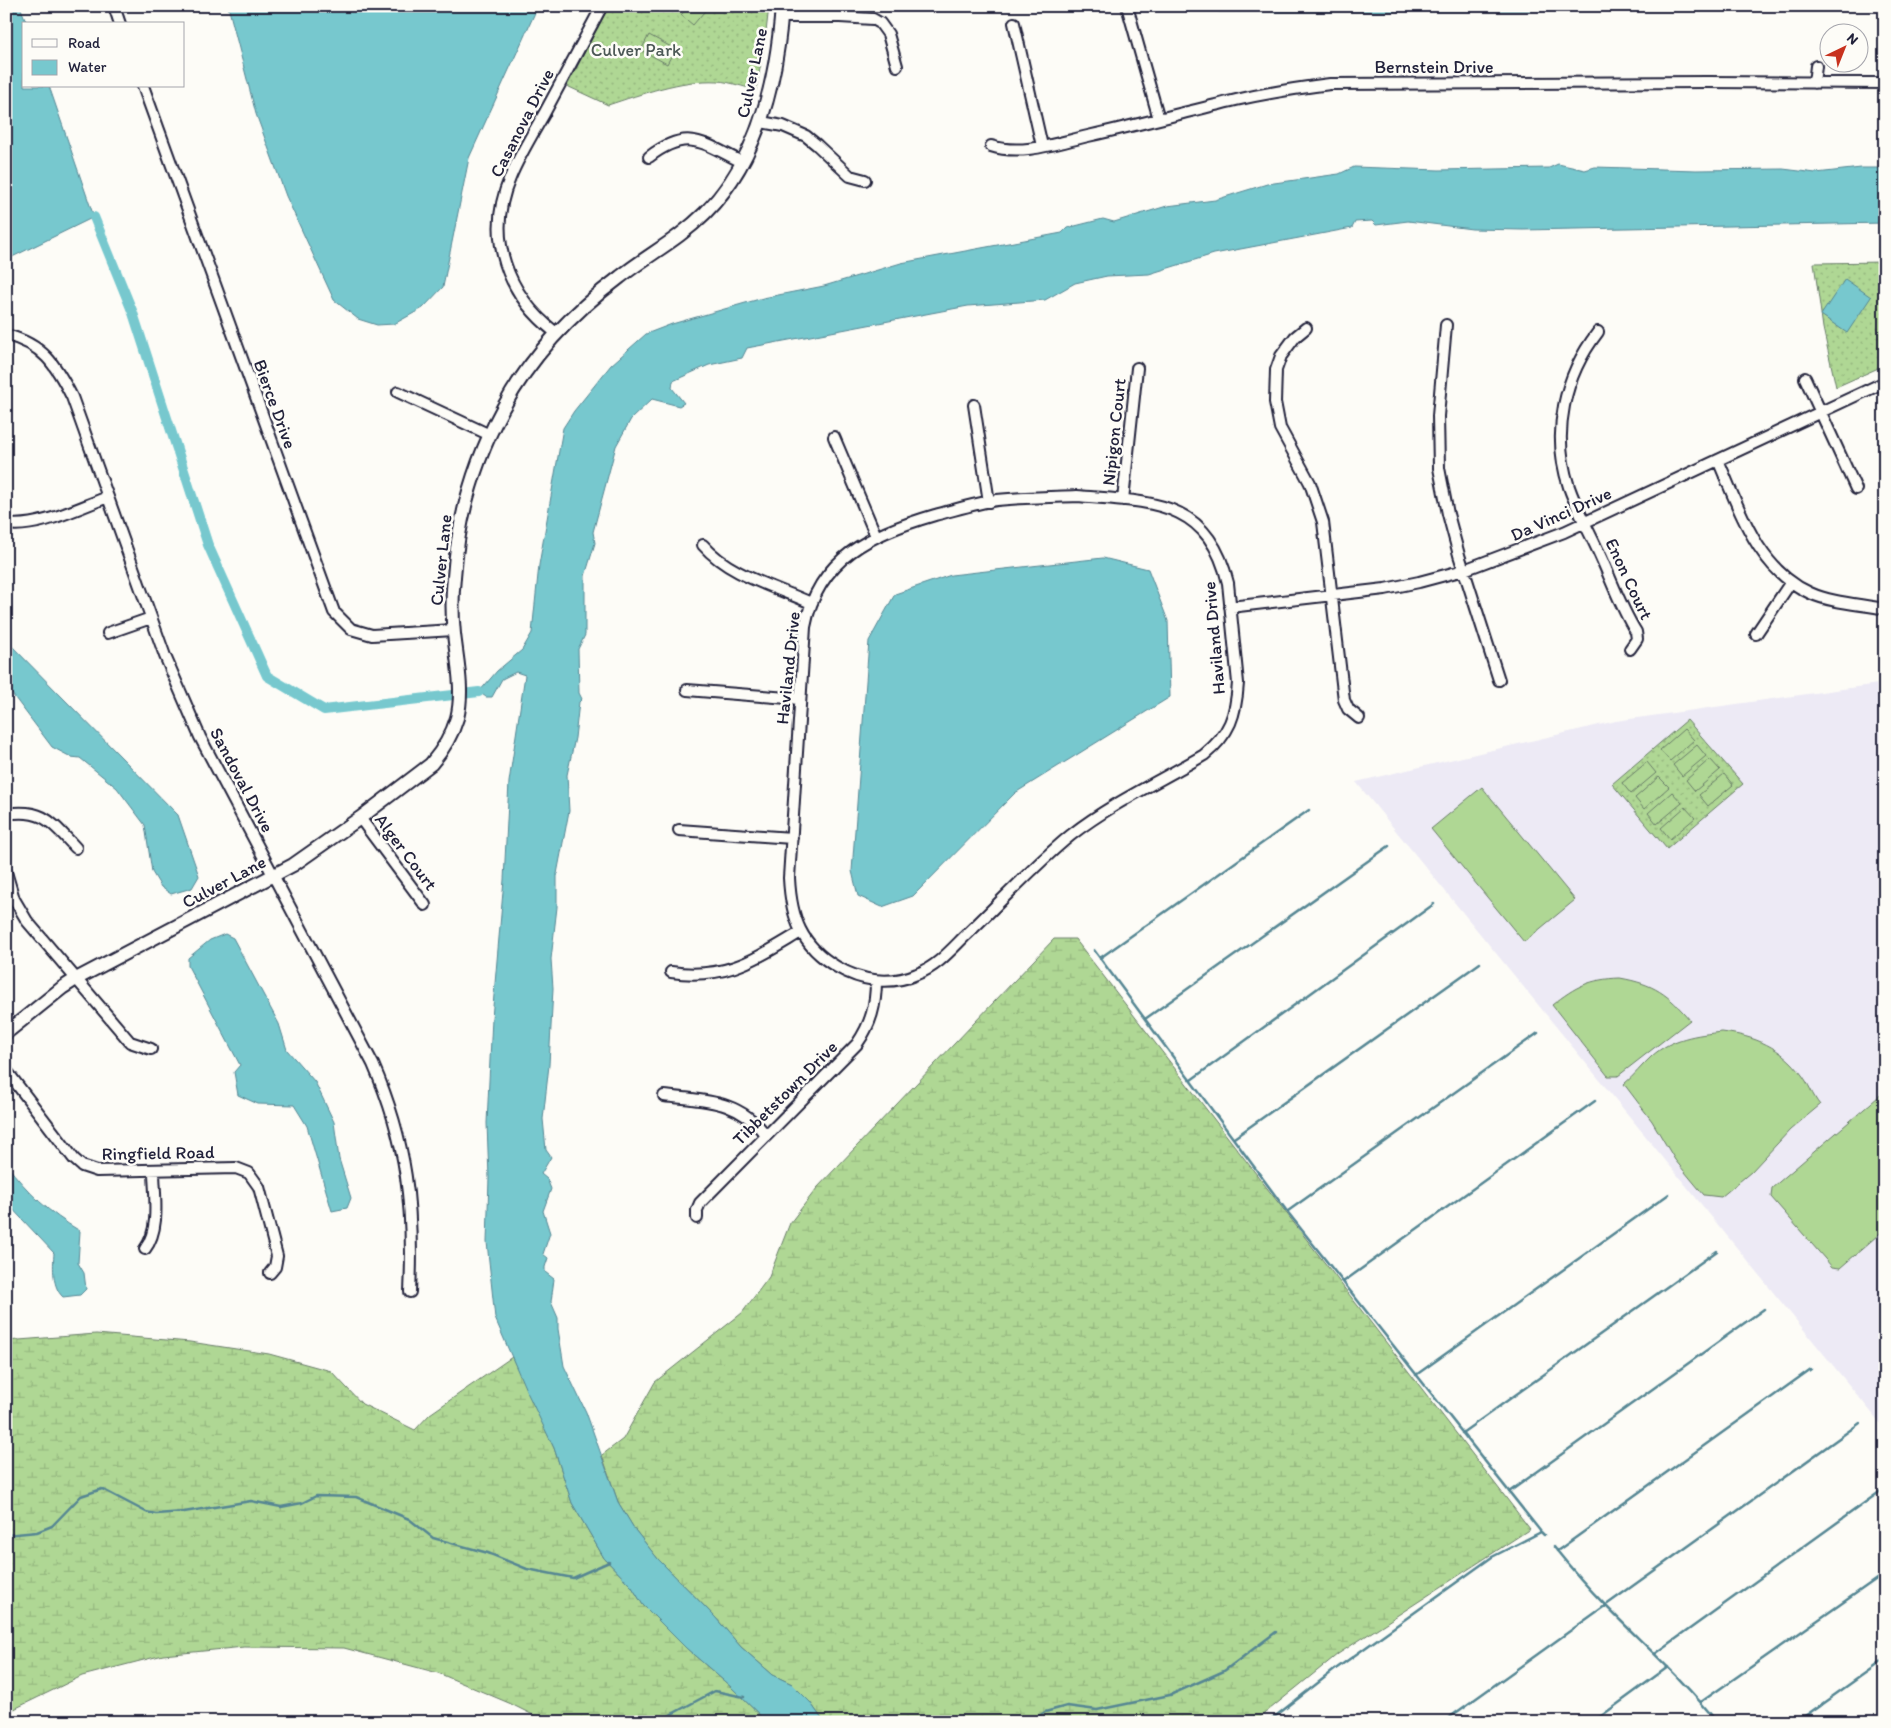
<svg xmlns="http://www.w3.org/2000/svg" width="1891" height="1728" font-family="Itim,sans-serif">
	<style>
		.built { fill: #edeaf5 }
		.grass { fill: url(#grass-dots); stroke: #687c68 }
		.wetland { fill: url(#wetland-marsh); stroke: #687c68 }
		.pitch { fill: #afd794; stroke: #687c68 }
		.water { fill: #77c8ce; stroke: #558693 }
		.lines { fill: none; stroke-linecap: round; stroke-linejoin: round }
		.stream { stroke: #558693; stroke-width: 2.5 }
		.canal { stroke: #77c8ce; stroke-width: 10 }
		.minor-casing { stroke: #22223b; stroke-width: 14 }
		.tertiary-casing { stroke: #22223b; stroke-width: 16 }
		.minor { stroke: #fdfcf7; stroke-width: 10 }
		.tertiary { stroke: #fdfcf7; stroke-width: 12 }
		.labels { text-anchor: middle; dominant-baseline: central; stroke-width: 5; stroke-linejoin: round; paint-order: stroke }
		.park-label { font-size: 18px; fill: #4c5856; stroke: #fdfcf7 }
		.street-label { font-size: 18px; fill: #22223b; stroke: #fdfcf7 }
	</style>
	<defs>
		<pattern id="grass-dots" width="8" height="8" patternUnits="userSpaceOnUse" patternTransform="scale(1.25)"><rect width="8" height="8" fill="#afd794"/><path d="M2 2h.1M6 6h.1" fill="none" stroke="#96b880" stroke-width="1.8" stroke-linecap="round"/></pattern>
		<pattern id="wetland-marsh" width="20" height="14" patternUnits="userSpaceOnUse" patternTransform="scale(1.25)"><rect width="20" height="14" fill="#afd794"/><path d="M1 5h8M5 5V1M11 12h8M15 12V8" fill="none" stroke="#96b880"/></pattern>
	</defs>
	<rect width="100%" height="100%" fill="#fdfcf7"/>
	<filter id="ink" filterUnits="userSpaceOnUse"><feTurbulence type="fractalNoise" baseFrequency=".02" numOctaves="2"/><feDisplacementMap in="SourceGraphic" scale="10" xChannelSelector="R" yChannelSelector="G"/><feConvolveMatrix kernelMatrix="1 2 1 2 8 2 1 2 1" color-interpolation-filters="sRGB"/></filter>
	<g filter="url(#ink)">
		<path class="built" d="M1885,683V1429L1356,782L1616,721Z"/>
		<path class="grass" d="M609,6H769L765,41L756,90C744,87 730,82 718,81C681,79 642,94 608,105L567,86Z
			M1885,262V365L1836,387L1823,328L1814,263Z
			M1687,720L1743,784L1667,849L1612,784Z"/>
		<path class="wetland" d="M1054,939H1075L1530,1529L1338,1654L1254,1722H824L810,1702L792,1684L773,1675L741,1647L715,1617L658,1559L635,1530L618,1502L602,1455L623,1439L655,1382L742,1313L769,1277L790,1223L817,1188Z
			M96,1334L190,1342L269,1354L331,1371L362,1404L415,1430L430,1414L512,1357L554,1448L572,1503L604,1558L632,1587L643,1605L686,1648L731,1687L767,1722H547L509,1703L438,1673L344,1648L244,1647L163,1655L82,1676L6,1713V1341Z"/>
		<path class="pitch" d="M689,6H709L693,25L681,15Z
			M649,35L675,49L667,64L641,50Z
			M1684,729L1694,740L1670,761L1660,750Z
			M1697,745L1706,756L1682,776L1673,765Z
			M1710,759L1720,770L1695,791L1686,780Z
			M1647,762L1656,773L1631,794L1622,783Z
			M1724,774L1733,785L1708,806L1699,795Z
			M1659,777L1669,787L1644,809L1635,798Z
			M1482,787L1575,900L1524,942L1431,829Z
			M1672,792L1682,803L1657,824L1648,813Z
			M1685,807L1695,818L1670,839L1661,828Z
			M1620,978C1654,984 1668,994 1690,1020L1618,1076H1608L1552,1005C1576,986 1590,979 1620,978Z
			M1722,1032C1754,1036 1782,1047 1802,1075C1809,1084 1812,1095 1820,1105L1790,1130L1751,1172L1721,1197L1704,1195L1675,1160L1652,1121L1624,1084C1634,1076 1642,1065 1652,1056C1672,1038 1696,1035 1722,1032Z
			M1885,1091V1229L1840,1268L1832,1267L1771,1197L1772,1188Z"/>
		<path class="water" d="M6,6H20L27,24H24V86H49L94,217L6,260Z
			M228,6H538L469,158L443,287L423,308L394,324L377,325L358,319L334,300L286,196L256,114Z
			M1207,6H1800L1790,10L1219,12Z
			M1558,164L1585,170L1595,167L1696,170L1783,169L1816,173L1861,168H1885V223L1523,230L1472,229L1408,221L1376,225L1372,221L1355,222L1352,228L1214,254L1149,274L1107,276L1075,283L1045,300L968,306L747,348L742,358L709,365L673,381L672,388L684,403L679,406L652,399L631,419L616,446L593,532L595,543L585,576V635L578,649L579,693L582,699L579,702L575,738L567,775L569,811L557,874V907L551,959L553,988L549,1065L543,1119L546,1150L551,1157L541,1174L547,1179L551,1189L543,1211L550,1233L543,1254L548,1258L545,1267V1272L554,1279L551,1302L558,1318V1329L564,1366L586,1412L618,1502L635,1530L658,1559L715,1617L741,1647L773,1675L792,1684L810,1702L824,1722H767L731,1687L686,1648L643,1605L632,1587L604,1558L572,1503L554,1448L526,1390L495,1318L487,1242L489,1178L487,1123L492,1018L504,880L509,782L525,675L516,672L502,679L492,697H486L479,692L497,671L522,650L532,633L539,565L563,428L574,411L611,365L646,334L672,324L763,298L824,286L901,263L1062,233L1067,228L1103,219L1114,222L1167,206L1215,200L1267,184L1339,174L1354,167L1439,170L1549,168Z
			M1845,279L1871,297L1847,333L1821,315Z
			M1103,558L1148,569L1168,621L1170,697L1015,793L913,896L882,907L858,896L852,871L869,641L895,594L951,575Z
			M6,640L178,815L199,876L192,888L171,894L161,887L152,872L145,825L117,788L80,758L71,757L52,747L6,686Z
			M225,934L233,938L279,1024L287,1050L315,1082L334,1122L339,1159L351,1198L347,1208L332,1211L307,1126L294,1105L258,1104L238,1095L234,1072L240,1065L188,966V958L210,940Z
			M6,1164C28,1193 49,1213 80,1231L78,1263L84,1273L86,1289L80,1295L63,1297C52,1287 53,1267 54,1253L6,1202Z"/>
		<g class="lines">
			<path class="stream" d="M1094,950L1286,1210L1541,1532
				M1100,958L1309,810
				M1145,1019L1389,846
				M1191,1080L1434,904
				M1234,1138L1480,963
				M1288,1211L1538,1033
				M1343,1282L1595,1101
				M1416,1375L1669,1194
				M1462,1433L1717,1251
				M1509,1492L1764,1309
				M6,1535L37,1532L52,1526L81,1496L102,1489L146,1512L156,1514L184,1512L251,1501L281,1507L302,1503L316,1496L356,1497L409,1519L433,1538L488,1553L527,1569L573,1578L609,1562
				M1554,1547C1570,1567 1587,1587 1605,1605C1643,1644 1683,1679 1717,1722
				M1557,1551L1811,1369
				M1655,1654L1885,1488
				M1701,1702L1885,1573
				M1798,1721L1885,1659
				M657,1722L715,1691L744,1697
				M759,1722L764,1717
				M1030,1722L1045,1712L1067,1706L1097,1710L1170,1695L1224,1671L1276,1632
				M1268,1722L1337,1668L1492,1557L1541,1532L1544,1535
				M1443,1722L1860,1423
				M1593,1722L1668,1667"/>
			<path class="canal" d="M94,217L133,313L208,545L267,676L324,710L479,692"/>
			<defs>
				<path id="minor" d="M114,6L120,24
					M1127,6L1159,119
					M782,17H840L873,19L880,23L888,34L897,66
					M1014,23L1042,146
					M1814,83L1816,66
					M143,86L334,612L351,629L372,635L454,630
					M761,122L783,126L806,136L817,145L850,176L865,180
					M991,146C1022,156 1057,143 1088,136C1137,125 1186,112 1236,100C1267,93 1298,88 1330,84L1707,82L1885,83
					M649,157C688,127 703,143 742,162
					M1446,325L1438,416L1439,468L1448,514L1459,555L1499,680
					M1306,328L1295,337L1281,356L1276,370L1275,402L1280,428L1310,483L1323,522L1344,700L1348,709L1359,718
					M1598,332C1564,376 1551,433 1569,487C1577,510 1589,531 1599,553C1611,579 1621,608 1636,632L1637,639L1630,649
					M556,333C507,295 485,237 510,178C519,156 532,135 544,114C563,78 583,42 602,6
					M6,335C43,344 56,365 72,397L165,656L200,737L373,1064C407,1142 414,1207 410,1292
					M1805,378L1856,489
					M398,392L490,435
					M974,405L989,502
					M834,437L876,536
					M1718,460C1739,508 1757,569 1810,593C1832,603 1860,604 1885,609
					M1077,496C1149,502 1208,498 1228,583L1238,683C1236,715 1230,734 1204,755C1160,781 1112,803 1071,835C1033,866 1000,903 964,937C950,951 936,967 917,974C890,986 861,981 837,967C801,946 791,918 789,878L805,627C818,557 873,533 935,515C955,510 976,503 997,500C1024,497 1051,497 1077,496Z
					M1123,500L1137,368
					M6,524C37,529 78,508 108,497
					M703,545C730,576 774,586 811,603
					M1230,607L1385,589L1419,582L1464,570L1564,532L1885,382
					M108,633L151,618
					M1756,634L1791,582
					M687,690L800,699
					M6,814C44,808 52,823 76,848
					M360,818L425,905
					M679,830L792,838
					M6,872L14,899L27,921L130,1042L151,1049
					M671,972C727,980 755,959 801,932
					M6,1070L74,1159L82,1166L97,1171L236,1168L249,1173L259,1187L277,1256L275,1267L270,1273
					M664,1096C705,1101 738,1099 766,1135
					M697,1218V1210L700,1203L857,1044C871,1024 876,1005 876,981
					M145,1249C161,1228 154,1194 154,1170"/>
				<path id="tertiary" d="M6,1033L62,988L76,979L293,865L360,818L431,764C443,750 452,735 457,718C464,691 457,661 454,634C452,615 452,596 454,577C458,517 475,460 503,408C531,356 573,312 620,277C649,254 678,240 705,213C759,159 777,80 782,6"/>
			</defs>
			<use href="#minor" class="minor-casing"/>
			<use href="#tertiary" class="tertiary-casing"/>
			<use href="#minor" class="minor"/>
			<use href="#tertiary" class="tertiary"/>
		</g>
	</g>
	<g class="labels">
		<g class="park-label">
			<text x="636" y="50">Culver Park</text>
		</g>
		<g class="street-label">
			<text x="1434" y="67">Bernstein Drive</text>
			<text transform="translate(752 73) rotate(-78)">Culver Lane</text>
			<text transform="translate(522 123) rotate(-63)">Casanova Drive</text>
			<text transform="translate(275 404) rotate(70)">Bierce Drive</text>
			<text transform="translate(1114 432) rotate(-84)">Nipigon Court</text>
			<text transform="translate(1561 514) rotate(-24)">Da Vinci Drive</text>
			<text transform="translate(441 560) rotate(-84)">Culver Lane</text>
			<text transform="translate(1629 579) rotate(65)">Enon Court</text>
			<text transform="translate(1214 638) rotate(-95)">Haviland Drive</text>
			<text transform="translate(788 668) rotate(-84)">Haviland Drive</text>
			<text transform="translate(242 780) rotate(62)">Sandoval Drive</text>
			<text transform="translate(406 852) rotate(53)">Alger Court</text>
			<text transform="translate(224 882) rotate(-28)">Culver Lane</text>
			<text transform="translate(785 1093) rotate(-45)">Tibbetstown Drive</text>
			<text transform="translate(158 1153) rotate(-1)">Ringfield Road</text>
		</g>
	</g>
	<rect width="1891" height="1728" fill="none" stroke="#fdfcf7" stroke-width="25"/>
	<rect x="12" y="12" width="1866" height="1703" fill="none" stroke="#22223b" stroke-width="2" filter="url(#ink)"/>
	<rect x="22" y="22" width="162" height="65" fill="#fdfcf7" stroke="#a5a5ac"/>
	<rect x="32" y="39" width="25" height="8" fill="#fdfcf7" stroke="#a5a5ac"/>
	<text x="68" y="48" font-size="15" fill="#22223b">Road</text>
	<rect x="32" y="60" width="25" height="15" fill="#77c8ce" stroke="#a5a5ac"/>
	<text x="68" y="72" font-size="15" fill="#22223b">Water</text>
	<g transform="translate(1844 48) rotate(43)"><circle r="24" fill="#fdfcf7" stroke="#a5a5ac"/>
	<path d="M0-4L9 19L0 12L-9 19Z" fill="#c8321e"/>
	<text y="-8" font-size="14" font-weight="bold" text-anchor="middle" fill="#22223b">N</text>
	</g>
</svg>
